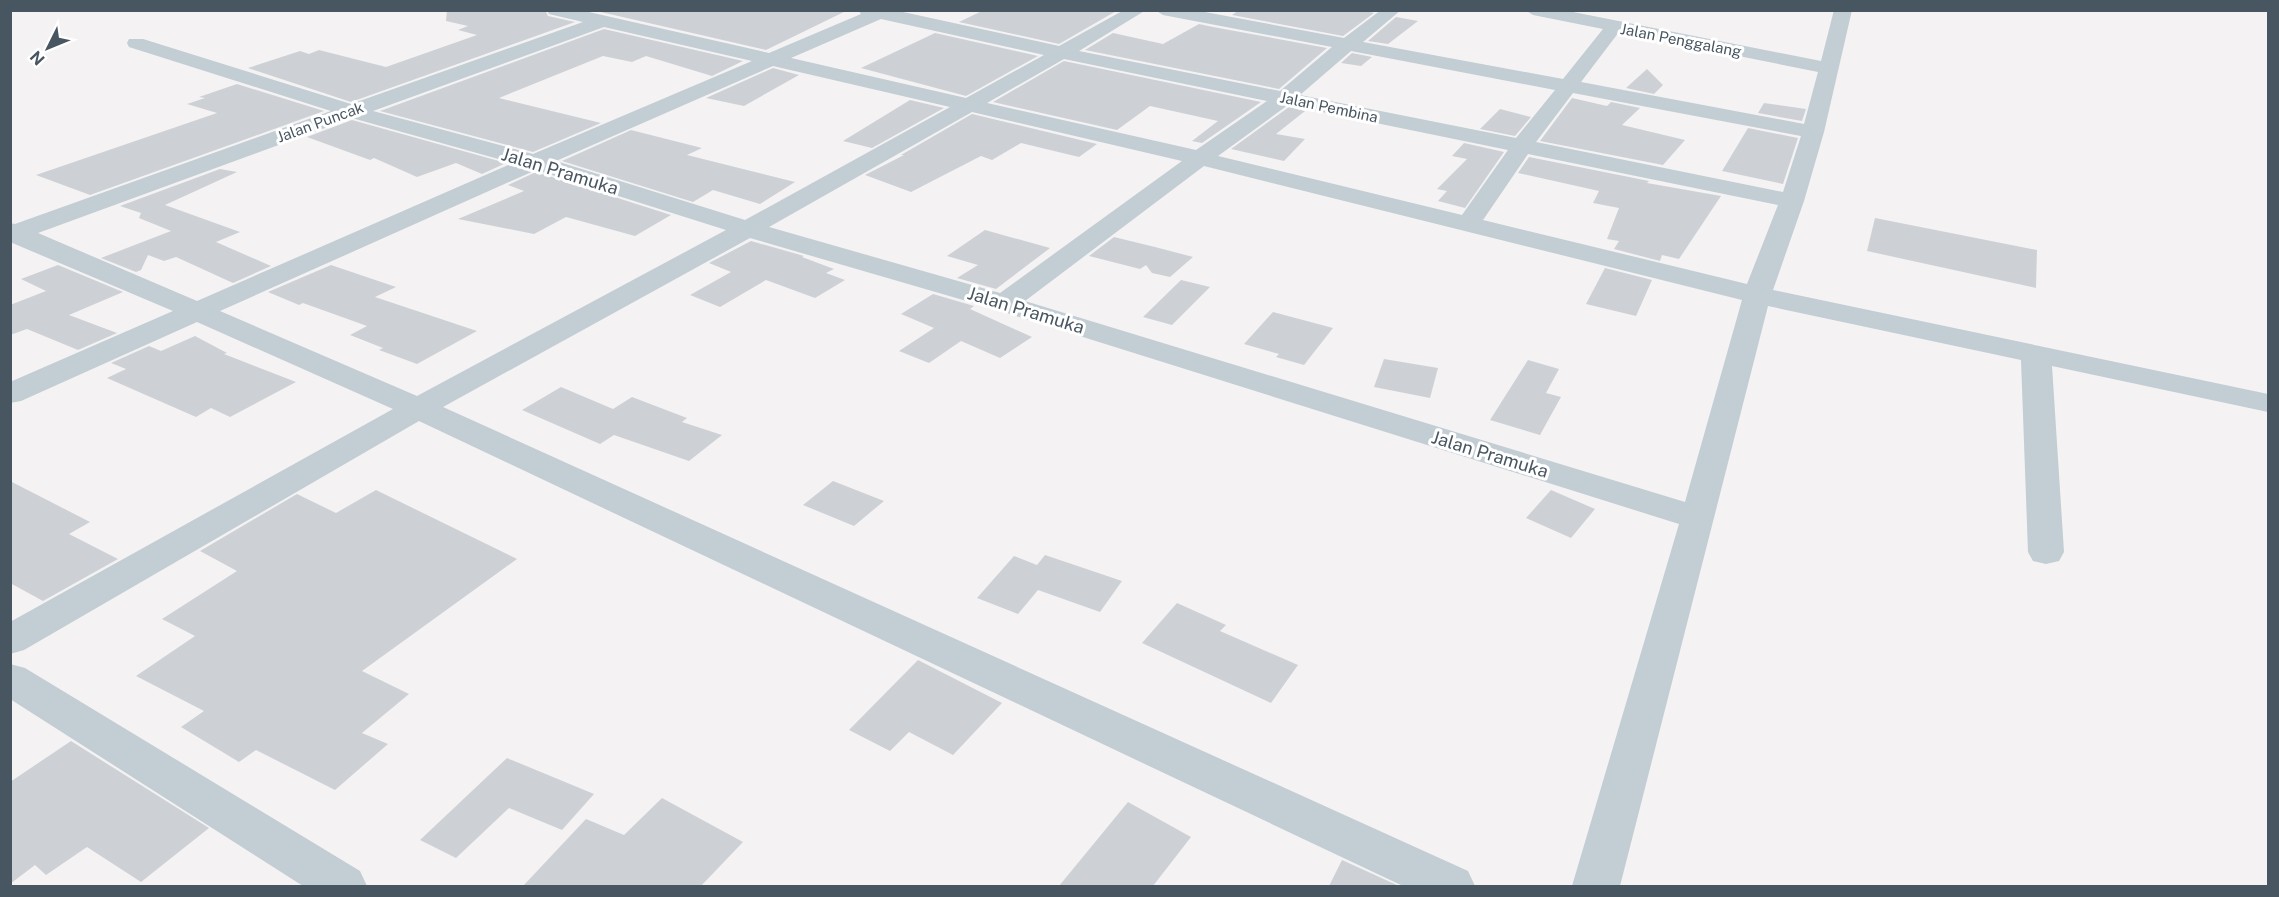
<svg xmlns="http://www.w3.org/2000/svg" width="2279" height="897" font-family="'Public Sans',sans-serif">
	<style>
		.building { fill: #cdd1d6 }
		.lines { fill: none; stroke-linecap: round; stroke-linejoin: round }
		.minor { fill: #c2cdd4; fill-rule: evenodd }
		.labels { text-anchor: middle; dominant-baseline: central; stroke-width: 6; stroke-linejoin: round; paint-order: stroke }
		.far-street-label { font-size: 15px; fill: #485661; stroke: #fff }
		.street-label { font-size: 18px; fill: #485661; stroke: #fff }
	</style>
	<rect width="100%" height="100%" fill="#f4f2f2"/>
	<path class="building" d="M447,10H545L548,16L575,22L351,102L248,68L300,51L309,54L319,50L386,67L477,35L458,30L468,26L446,21Z
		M592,10H848L766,50Z
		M984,10H1118L1059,44L959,22Z
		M1239,10H1362L1374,13L1343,36L1232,15Z
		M1396,17L1418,21L1388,44L1368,41Z
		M1199,24L1213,27L1327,48L1279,89L1085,50L1113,33L1163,44Z
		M604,29L743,61L712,76L646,56L632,62L603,56L499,98L601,123L533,152L380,111Z
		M935,33L1038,56L966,96L861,68Z
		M1352,53L1372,57L1361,66L1341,63Z
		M1064,61L1261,102L1202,143L1192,141L1218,121L1150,106L1117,130L993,102Z
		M773,68L799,75L744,106L706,98Z
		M1647,69L1663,85L1654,94L1626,88Z
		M237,84L324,111L90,195L36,175L217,113L187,104L205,98L199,97Z
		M1572,98L1607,106L1611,102L1640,108L1622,125L1685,140L1663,165L1540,141Z
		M910,100L944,108L872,148L843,141Z
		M1764,103L1806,109L1802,121L1758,113Z
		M1289,107L1305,111L1276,134L1305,139L1284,161L1231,149Z
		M1500,109L1531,117L1515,136L1480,129Z
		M972,114L1097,144L1079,157L1021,143L992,160L981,156L911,192L865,175L904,155H901Z
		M352,120L506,163L482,174L456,163L417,177L374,158L370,160L307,137Z
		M1748,128L1798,138L1783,184L1722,171Z
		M631,130L702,148L687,155L795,182L760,204L713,190L693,202L562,161Z
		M1464,143L1504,152L1465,208L1438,201L1447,191L1437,189L1467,159L1452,156Z
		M1529,157L1649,181L1647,183L1721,196L1679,259L1662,255L1660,261L1614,249L1619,241L1607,239L1619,208L1593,203L1599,191L1518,173Z
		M220,169L237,172L165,205L240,232L216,242L271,266L233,283L176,257L164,261L148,255L141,270L136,272L101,258L171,231L139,218L141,213L120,206Z
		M536,172L671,215L635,236L566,217L534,234L458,219L524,191L508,185Z
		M1875,218L2037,250L2036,288L1867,251Z
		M985,230L1050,248L996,289L957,278L978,265L947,256Z
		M1114,237L1155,247L1193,257L1170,277L1152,273L1146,265L1140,269L1089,256Z
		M751,241L804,256L802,257L834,269L826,273L845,280L815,298L766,280L720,307L690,295L731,272L709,263Z
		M58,265L123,292L69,315L117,333L78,350L27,329L10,335V305L46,291L21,279Z
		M331,265L396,287L375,297L477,331L417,364L379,350L383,348L350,335L367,326L303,303L299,305L268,292Z
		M1605,268L1652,280L1636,316L1586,304Z
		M1181,280L1210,287L1172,325L1143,317Z
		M933,294L974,306L970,309L1032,337L1000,358L961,341L929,363L899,351L934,328L901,314Z
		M1273,312L1333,328L1304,365L1276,357L1279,354L1244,344Z
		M195,336L227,353L224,354L296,382L230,417L211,408L196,417L107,378L126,369L111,363L149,346L161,351Z
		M1384,359L1438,368L1430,398L1374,387Z
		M1528,360L1559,369L1546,393L1561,397L1540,435L1490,420Z
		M561,387L613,409L632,397L687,418L682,422L722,435L689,461L614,435L600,444L522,410Z
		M10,481L90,522L69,534L118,559L43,601L10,583Z
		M833,481L884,501L854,526L803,505Z
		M376,490L517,559L362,671L409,694L362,733L388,744L335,790L256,750L239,762L181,727L204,711L136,676L195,636L162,619L237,571L200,551L297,494L336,513Z
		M1551,490L1595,509L1571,538L1526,518Z
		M1045,555L1122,581L1100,612L1038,590L1018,614L977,598L1014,556L1037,565Z
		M1177,603L1226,625L1220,631L1298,665L1271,703L1142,643Z
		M918,660L1002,703L953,755L909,732L890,751L849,730Z
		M71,741L209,828L141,882L87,847L46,875L35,865L10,884V782Z
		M507,758L594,794L562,830L509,808L456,858L420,840Z
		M662,798L743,842L701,886H523L586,819L624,835Z
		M1128,802L1191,837L1153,886H1059Z
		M1342,860L1399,886H1329Z"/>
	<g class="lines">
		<path class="minor" d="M547,10H580L769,53L861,14L858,10H894L1059,46L1124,10H1146L1079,51L1280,91L1332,47L1163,15L1155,10H1194L1344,38L1381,10H1401L1363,42L1563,79L1603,29L1533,15L1525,10H1563L1821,61L1834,10H1852L1824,132L1804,201L1773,290L2268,394V412L2052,366L2064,552L2059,561L2046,564L2033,561L2028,552L2021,360L1768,306L1620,886H1572L1679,524L994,309L750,238L443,407L1468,871L1475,886H1403L419,421L24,650L10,654V622L393,409L197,322L21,401L10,403V382L173,311L10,242V223L15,224L331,111L129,47L127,43L129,39H143L351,104L583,22L549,14ZM881,19L1044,55L966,98L791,58ZM604,27L752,61L533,154L373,111ZM1619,32L1818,72L1804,124L1581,82ZM1351,51L1555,90L1516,138L1300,95ZM1064,59L1267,101L1196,150L987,103ZM773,66L950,107L745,220L556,161ZM1573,93L1801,136L1783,192L1536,142ZM1288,105L1508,150L1462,215L1218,156ZM972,112L1182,161L1000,293L769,227ZM352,118L513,163L197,301L38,233ZM1528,154L1778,205L1747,284L1483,220ZM1204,166L1742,300L1685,502L1025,301ZM536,170L726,230L417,396L220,311Z
			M10,664L25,668L360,871L367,886H303L10,699Z"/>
	</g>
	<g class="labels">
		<g class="far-street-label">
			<text transform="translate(1681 40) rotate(11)">Jalan Penggalang</text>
			<text transform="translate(1329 107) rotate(12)">Jalan Pembina</text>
			<text transform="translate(320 122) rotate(-20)">Jalan Puncak</text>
		</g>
		<g class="street-label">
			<text transform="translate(560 171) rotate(17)">Jalan Pramuka</text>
			<text transform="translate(1026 310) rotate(17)">Jalan Pramuka</text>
			<text transform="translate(1490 454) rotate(17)">Jalan Pramuka</text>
		</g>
	</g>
	<rect width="2279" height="897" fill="none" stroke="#485661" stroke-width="24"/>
	<g transform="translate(48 48) rotate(227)" stroke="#ffffff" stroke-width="4.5" paint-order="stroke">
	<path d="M0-4.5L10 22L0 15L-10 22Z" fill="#485661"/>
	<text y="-9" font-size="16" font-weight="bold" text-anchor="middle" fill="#485661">N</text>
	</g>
</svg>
